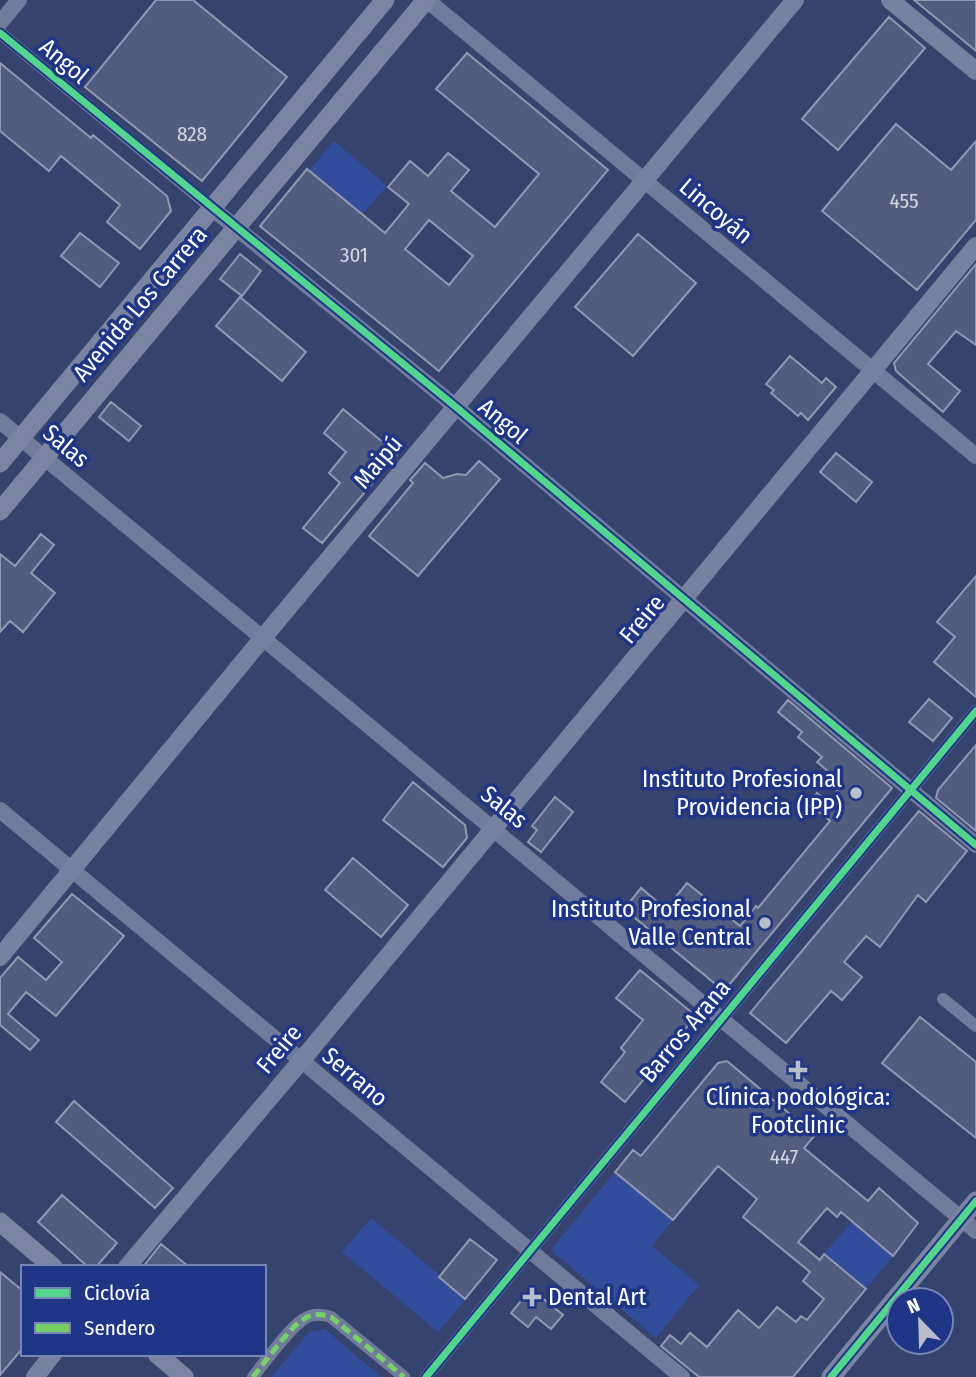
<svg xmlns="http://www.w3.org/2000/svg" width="976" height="1377" font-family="'Fira Sans Condensed',sans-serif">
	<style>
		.green { fill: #324d9c }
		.building { fill: #515c7f; stroke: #9098b2; stroke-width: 2; fill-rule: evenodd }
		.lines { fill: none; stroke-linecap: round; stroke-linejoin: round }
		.minor { stroke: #717b9c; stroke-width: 12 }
		.tertiary { stroke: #717b9c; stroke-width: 16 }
		.secondary { stroke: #7781a0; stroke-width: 18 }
		.primary { stroke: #7b84a1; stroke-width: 19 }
		.quiet { stroke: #78d068; stroke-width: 5; stroke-dasharray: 10 5; stroke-linecap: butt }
		.cycleway-casing { stroke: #1e3685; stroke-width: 11 }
		.cycleway { stroke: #53d58f; stroke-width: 7 }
		.poi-dot { fill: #b8bdcc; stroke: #1e3685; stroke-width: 2.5 }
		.labels { text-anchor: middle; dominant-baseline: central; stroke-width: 7; stroke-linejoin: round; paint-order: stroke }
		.number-label { font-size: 21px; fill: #d4d6df }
		.street-label { font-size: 24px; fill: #fff; stroke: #1e3685 }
		.poi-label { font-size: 24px; fill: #fff; stroke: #1e3685; text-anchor: end }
	</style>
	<rect width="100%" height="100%" fill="#35436e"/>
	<path class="green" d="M334,141L387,186L361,216L308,172Z
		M615,1172L673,1220L652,1246L699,1285L656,1338L553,1252V1247Z
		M371,1218L467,1298L438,1332L342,1252Z
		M852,1221L893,1256L866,1289L824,1254Z
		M325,1329L381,1377H271L309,1332Z"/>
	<path class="building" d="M156,0H193L287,77L202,181L85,87Z
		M914,0H976V51L953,32Z
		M889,17L925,48L838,150L802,119Z
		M467,53L608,170L439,371L260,226L307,169L385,233L409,204L388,187L410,161L428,176L448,153L469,170L451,191L495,227L539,174L436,89ZM429,220L473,256L449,285L405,249Z
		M0,63L91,138L93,135L167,196L171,211L140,249L107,222L120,205L61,156L49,171L0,131Z
		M896,124L951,170L976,141V220L917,290L822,211Z
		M80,233L119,263L100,287L61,256Z
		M638,234L696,283L633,356L575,307Z
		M240,254L261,271L242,296L220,279Z
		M976,264V345L956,331L928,364L960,391L943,412L896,371L894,363Z
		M240,297L306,352L282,381L216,326Z
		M790,356L822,383L826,378L836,387L808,420L801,413L798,416L771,393L774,390L766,384Z
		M111,402L141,426L129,441L99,417Z
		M343,409L397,454L322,543L303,528L340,483L329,473L346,452L324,433Z
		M836,453L872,482L856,502L820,472Z
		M479,461L500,479L418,576L369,536L413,483L410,480L425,463L443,478L457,474L466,475Z
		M41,534L54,545L31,573L55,593L23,632L10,621L0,632V554L15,566Z
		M976,576V697L934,662L955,637L937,622Z
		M929,699L952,718L933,741L909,722Z
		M788,700L892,788L724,991L624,909L641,888L666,909L687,883L740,926L756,906L758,908L830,821L809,804L817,793L828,802L843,784L817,762L822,757L798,737L802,732L778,712Z
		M976,745V831L936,798L938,790Z
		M413,782L465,825L467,838L443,867L383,820Z
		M555,797L573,812L541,852L528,842L537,830L532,826Z
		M919,811L967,851L926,902L918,895L880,947L866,936L844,962L862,977L842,1000L831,991L786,1043L750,1013Z
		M353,858L408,905L381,937L325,890Z
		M72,894L124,936L56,1016L26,992L8,1014L39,1040L30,1050L0,1025V978L18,957L46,980L62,962L34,938Z
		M640,970L696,1016L625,1102L601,1082L625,1052L621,1048L643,1020L616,998Z
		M920,1017L976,1062V1138L882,1063Z
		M727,1061L815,1135L804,1148L868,1201L879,1188L918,1223L893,1256L841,1212L837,1217L827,1208L798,1242L820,1260L824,1254L866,1289L793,1377H699L661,1346L670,1335L681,1344L690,1333L707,1347L738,1310L759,1328L777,1307L796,1322L801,1316L807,1320L824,1299L803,1281L810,1272L743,1217L757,1199L718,1166L673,1220L615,1172L633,1150L641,1156L718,1063Z
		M74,1101L173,1188L155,1208L56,1122Z
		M62,1195L117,1243L96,1267H88L38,1222Z
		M470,1239L497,1260L465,1299L439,1277Z
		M161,1244L189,1267H143Z
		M0,1272L23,1291V1348L0,1375Z
		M536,1293L563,1315L551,1329L536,1317L528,1327L511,1313L525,1296Z"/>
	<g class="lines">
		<path class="minor" d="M0,33L213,209
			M943,999L976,1026
			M253,1377C265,1362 289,1328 304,1319C313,1313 322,1314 331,1317L404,1377
			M426,1377L976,711"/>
		<path class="tertiary" d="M427,0L976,456
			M0,23L19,0
			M213,209L456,407L976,845
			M0,421C326,690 652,960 976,1231
			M0,810L682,1377"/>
		<path class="secondary" d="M890,0L976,71
			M0,957L262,639L795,0
			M127,1267L301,1061L976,246
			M35,1377L53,1354"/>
		<path class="primary" d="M0,463L385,0
			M0,511L426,0
			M0,1222L53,1267
			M157,1354L184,1377
			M831,1377L976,1201"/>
		<path class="quiet" d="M253,1377C265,1362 289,1328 304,1319C313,1313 322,1314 331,1317L404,1377"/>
		<defs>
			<path id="cycleway" d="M0,33L456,407L976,845
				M426,1377L976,711
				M831,1377L976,1201"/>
		</defs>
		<use href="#cycleway" class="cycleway-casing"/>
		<use href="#cycleway" class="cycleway"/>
	</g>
	<g class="poi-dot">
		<circle cx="856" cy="793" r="7"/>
		<circle cx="765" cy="923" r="7"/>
		<path d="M794.5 1059.5h7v7h7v7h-7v7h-7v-7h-7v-7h7z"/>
		<path d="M528.5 1286.5h7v7h7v7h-7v7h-7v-7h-7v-7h7z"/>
	</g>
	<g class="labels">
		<g class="number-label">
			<text x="192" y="134">828</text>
			<text x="904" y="201">455</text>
			<text x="354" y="255">301</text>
			<text x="784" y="1157">447</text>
		</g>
		<g class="street-label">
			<text transform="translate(64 61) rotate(40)">Angol</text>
			<text transform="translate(716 211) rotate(40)">Lincoyán</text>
			<text transform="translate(140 304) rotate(-50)">Avenida Los Carrera</text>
			<text transform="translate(503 421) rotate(40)">Angol</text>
			<text transform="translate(66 446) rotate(40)">Salas</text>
			<text transform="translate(378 462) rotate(-50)">Maipú</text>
			<text transform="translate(642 619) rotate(-50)">Freire</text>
			<text transform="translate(504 807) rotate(39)">Salas</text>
			<text transform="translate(685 1031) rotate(-50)">Barros Arana</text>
			<text transform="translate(279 1049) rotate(-50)">Freire</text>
			<text transform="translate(355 1077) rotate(40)">Serrano</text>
		</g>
		<g class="poi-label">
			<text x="842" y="779">Instituto Profesional<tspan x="842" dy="28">Providencia (IPP)</tspan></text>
			<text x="751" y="909">Instituto Profesional<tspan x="751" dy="28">Valle Central</tspan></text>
			<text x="798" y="1097" text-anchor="middle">Clínica podológica:<tspan x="798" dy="28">Footclinic</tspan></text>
			<text x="548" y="1297" text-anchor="start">Dental Art</text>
		</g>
	</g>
	<rect x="21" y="1265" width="245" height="91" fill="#1e3685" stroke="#7886b6" stroke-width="2"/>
	<rect x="35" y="1288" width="35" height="10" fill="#53d58f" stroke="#7886b6" stroke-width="2"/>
	<text x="84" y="1300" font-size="21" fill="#ffffff">Ciclovía</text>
	<rect x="35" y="1323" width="35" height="10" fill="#78d068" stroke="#7886b6" stroke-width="2"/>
	<text x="84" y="1335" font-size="21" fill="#ffffff">Sendero</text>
	<g transform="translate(920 1321) rotate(337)"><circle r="33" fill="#1e3685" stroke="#7886b6" stroke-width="2"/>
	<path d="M0-5L12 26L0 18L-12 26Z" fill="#b8bdcc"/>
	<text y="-10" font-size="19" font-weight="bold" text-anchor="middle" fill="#ffffff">N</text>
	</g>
</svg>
